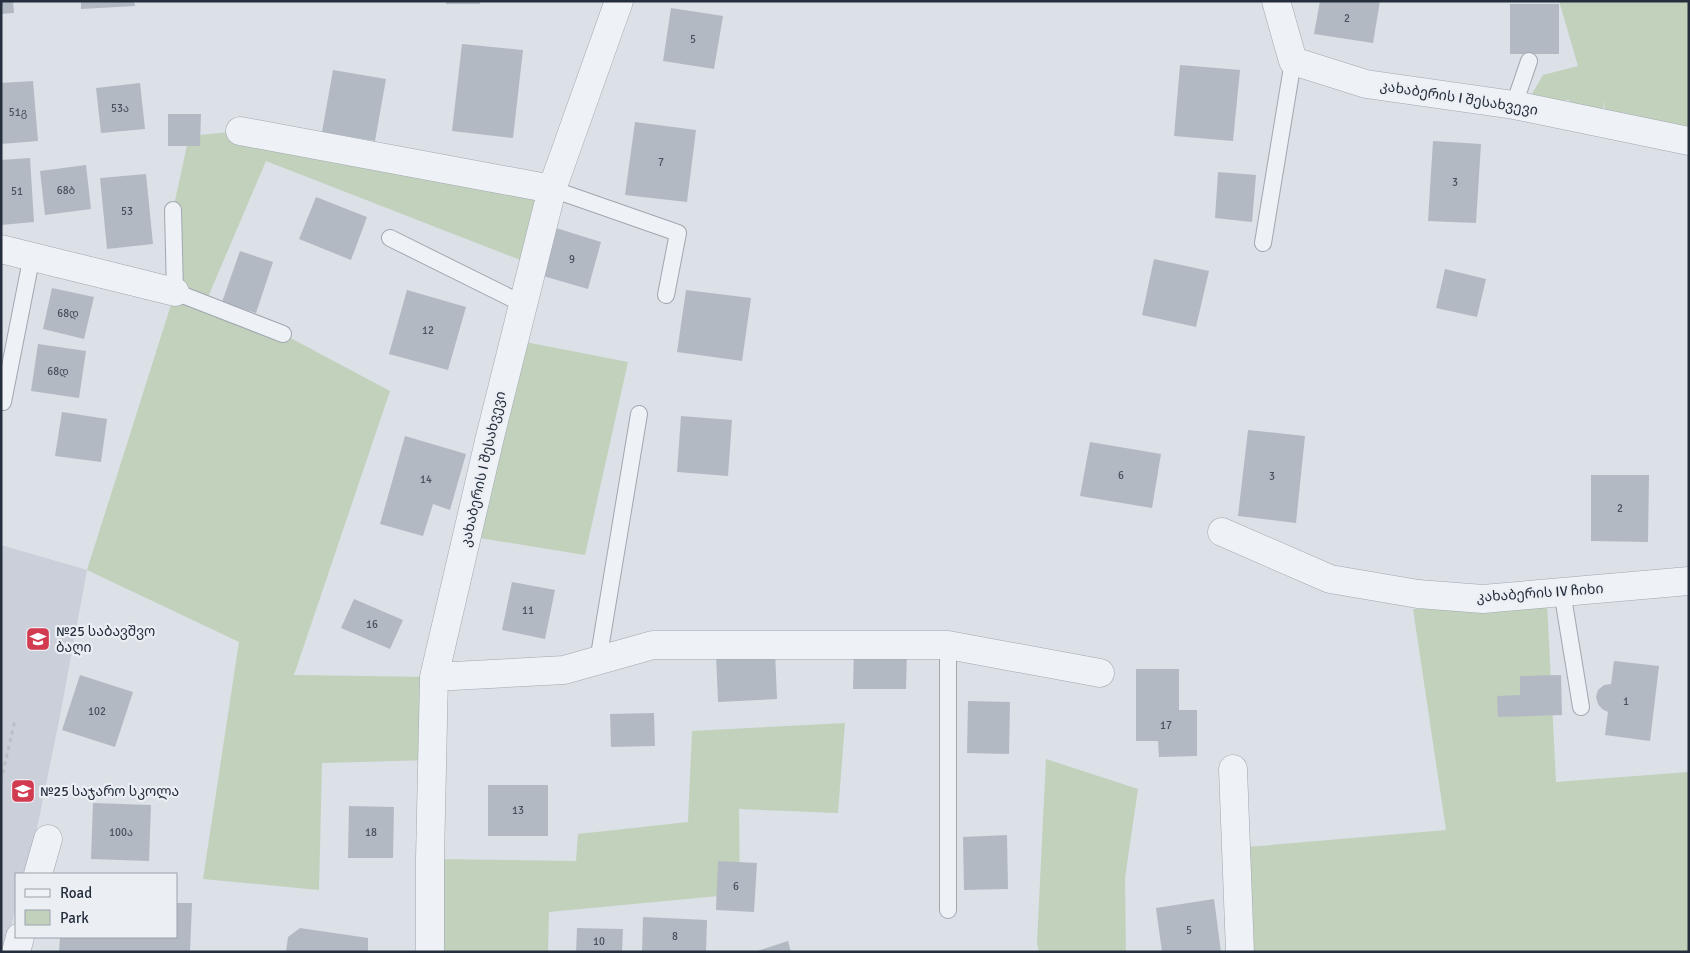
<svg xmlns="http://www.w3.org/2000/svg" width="1690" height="953" font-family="Signika,'Noto Sans Georgian',sans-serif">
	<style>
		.built { fill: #cacfd9 }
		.green { fill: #c1d1bc }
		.building { fill: #b3b9c3 }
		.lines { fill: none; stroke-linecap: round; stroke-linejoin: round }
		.lane-casing { stroke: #a1a7b1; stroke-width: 18 }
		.street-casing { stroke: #a1a7b1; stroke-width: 29 }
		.path { stroke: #babec5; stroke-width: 3; stroke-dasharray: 4 4; stroke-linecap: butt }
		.lane { stroke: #eef1f5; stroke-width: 16 }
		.street { stroke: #eef1f5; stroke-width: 28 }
		.labels { text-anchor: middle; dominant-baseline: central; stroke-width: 4.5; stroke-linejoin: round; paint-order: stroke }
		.number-label { font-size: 11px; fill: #48515e }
		.street-label { font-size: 14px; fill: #252e3d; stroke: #ebeff4 }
		.poi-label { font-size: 14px; fill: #252e3d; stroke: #ebeff4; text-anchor: start }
	</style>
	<rect width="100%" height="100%" fill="#dce0e7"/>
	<path class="built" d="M1,545L87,570L59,721L30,862L26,874H16V908L4,952H1Z"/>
	<path class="green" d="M1559,1H1689V130L1605,114L1604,100L1603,114L1574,113L1569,100L1525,106L1543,75L1578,66Z
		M240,131L552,189L533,265L266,161L205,304L283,334L390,391L294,675L434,677L432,760L322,763L319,890L203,879L239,642L87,570L175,292L173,210L189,136Z
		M515,340L628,362L585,555L467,536Z
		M1547,603L1556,782L1689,772V952H1240L1236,848L1446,830L1413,609Z
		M845,723L838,813L739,809L740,894L549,912L548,952H430V859L576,861L578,834L688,822L692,731Z
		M1046,759L1138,789L1125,878L1126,952H1039L1037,943Z"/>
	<path class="building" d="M1,1H13L14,13L1,14Z
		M81,1H134L135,6L81,9Z
		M446,1H480V4H446Z
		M1320,1H1380L1373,43L1314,34Z
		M1510,4H1559V54H1510Z
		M671,8L723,16L714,69L663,61Z
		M462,44L523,50L513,138L452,131Z
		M1180,65L1240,70L1233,141L1174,136Z
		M333,70L386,79L375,141L322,132Z
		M33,81L38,141L1,144V83Z
		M140,83L145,129L101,133L96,88Z
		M168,114H201L200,146H168Z
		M635,122L696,130L687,202L625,195Z
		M1433,141L1481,144L1476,223L1428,221Z
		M30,158L34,222L1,225V160Z
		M86,165L91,209L45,215L40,171Z
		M1218,172L1256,175L1252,222L1215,218Z
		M146,174L153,244L107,249L100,178Z
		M316,197L367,217L351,260L299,239Z
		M556,228L601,242L588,289L543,276Z
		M240,251L273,262L256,313L222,302Z
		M1154,259L1209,271L1196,327L1142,315Z
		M1445,269L1486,279L1477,317L1436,308Z
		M52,288L94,297L84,339L43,329Z
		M407,290L466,307L448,370L389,354Z
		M686,290L751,298L742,361L677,352Z
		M38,344L86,351L79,398L31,391Z
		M62,412L107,419L101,462L55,456Z
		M681,416L732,420L728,476L677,472Z
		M1248,430L1305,436L1296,523L1238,516Z
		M405,436L466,454L450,510L433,504L423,536L380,524Z
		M1090,442L1161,454L1152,508L1080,496Z
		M1591,475H1649L1648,542L1591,541Z
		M512,582L555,590L545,639L502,630Z
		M354,599L403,620L390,649L341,628Z
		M854,648L907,650L906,689H853Z
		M775,651L777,699L718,702L716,654Z
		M1614,661L1659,666L1650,741L1605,735L1608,712L1602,709L1598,704L1596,697L1598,690L1604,685L1611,684Z
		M1136,669H1179V710H1197V756L1159,757L1158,741H1136Z
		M80,675L133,692L115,747L62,730Z
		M1561,675L1562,715L1498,717L1497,696L1520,695V676Z
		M968,701L1010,702L1009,754L967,753Z
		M654,713L655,746L611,747L610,714Z
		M488,785H548V836H488Z
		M93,803L151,805L149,861L91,859Z
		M349,806L394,807L393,858H348Z
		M1007,835L1008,889L964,890L963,837Z
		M718,861L757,863L754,912L716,910Z
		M1214,899L1221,952H1162L1156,908Z
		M176,903H192L190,952H59L60,937H176Z
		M643,917L707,920L706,952H642Z
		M300,928L368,938V952H286L288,937Z
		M577,928L623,929L622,952H576Z
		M788,941L791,952H757V951Z"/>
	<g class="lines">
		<defs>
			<path id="lane" d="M1514,105L1529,61
				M552,189L678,233L666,295
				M173,210L175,292L283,334
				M390,238L523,304
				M1263,243L1293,61
				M3,402L32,255
				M1562,591L1581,707
				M598,661L639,414
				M948,910V645"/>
			<path id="street" d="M1276,1L1293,61L1366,84L1514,105L1689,141
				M240,131L552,189
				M1,249L175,292
				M1222,532L1330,579L1418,594L1483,599L1689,581
				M434,677L564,670L653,645H948L1100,673
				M1233,769L1240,952
				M38,874L48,839
				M16,952L20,937
				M430,952V859L434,677L490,437L552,189L619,1"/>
		</defs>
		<use href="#lane" class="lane-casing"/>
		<use href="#street" class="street-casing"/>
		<path class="path" d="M1,781L15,720"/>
		<use href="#lane" class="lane"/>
		<use href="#street" class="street"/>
	</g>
	<defs>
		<symbol id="school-square" viewBox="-11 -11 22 22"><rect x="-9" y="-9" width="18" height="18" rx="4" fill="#d23a50" stroke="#ebeff4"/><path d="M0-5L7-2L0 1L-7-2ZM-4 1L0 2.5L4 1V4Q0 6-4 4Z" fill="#fff"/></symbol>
	</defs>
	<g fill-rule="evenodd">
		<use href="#school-square" x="24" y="625" width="28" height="28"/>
		<use href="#school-square" x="9" y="777" width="28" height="28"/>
	</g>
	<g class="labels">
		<g class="number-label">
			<text x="1347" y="18">2</text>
			<text x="693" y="39">5</text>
			<text x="120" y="108">53ა</text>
			<text x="18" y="112">51გ</text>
			<text x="661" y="162">7</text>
			<text x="1455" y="182">3</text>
			<text x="66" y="190">68ბ</text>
			<text x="17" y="191">51</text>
			<text x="127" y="211">53</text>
			<text x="572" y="259">9</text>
			<text x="68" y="313">68დ</text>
			<text x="428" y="330">12</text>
			<text x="58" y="371">68დ</text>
			<text x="1121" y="475">6</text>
			<text x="1272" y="476">3</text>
			<text x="426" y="479">14</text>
			<text x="1620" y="508">2</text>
			<text x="528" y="610">11</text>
			<text x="372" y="624">16</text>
			<text x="1626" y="701">1</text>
			<text x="97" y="711">102</text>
			<text x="1166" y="725">17</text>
			<text x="518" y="810">13</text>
			<text x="121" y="832">100ა</text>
			<text x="371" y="832">18</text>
			<text x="736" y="886">6</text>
			<text x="1189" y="930">5</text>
			<text x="675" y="936">8</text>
			<text x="599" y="941">10</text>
		</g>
		<g class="street-label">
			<text transform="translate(1459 98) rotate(9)">კახაბერის I შესახვევი</text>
			<text transform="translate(483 469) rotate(-77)">კახაბერის I შესახვევი</text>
			<text transform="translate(1540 593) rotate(-4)">კახაბერის IV ჩიხი</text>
		</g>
		<g class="poi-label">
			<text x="56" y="631">№25 საბავშვო<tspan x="56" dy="16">ბაღი</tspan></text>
			<text x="40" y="791">№25 საჯარო სკოლა</text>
		</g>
	</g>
	<rect width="1690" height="953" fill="none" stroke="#252e3d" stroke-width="5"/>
	<rect x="15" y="873" width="162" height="65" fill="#ebeff4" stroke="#9ca2ab"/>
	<rect x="25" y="889" width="25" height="8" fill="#eef1f5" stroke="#9ca2ab"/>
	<text x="60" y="898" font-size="15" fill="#252e3d">Road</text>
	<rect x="25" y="910" width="25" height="15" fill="#c1d1bc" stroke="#9ca2ab"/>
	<text x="60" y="923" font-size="15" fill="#252e3d">Park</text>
</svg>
